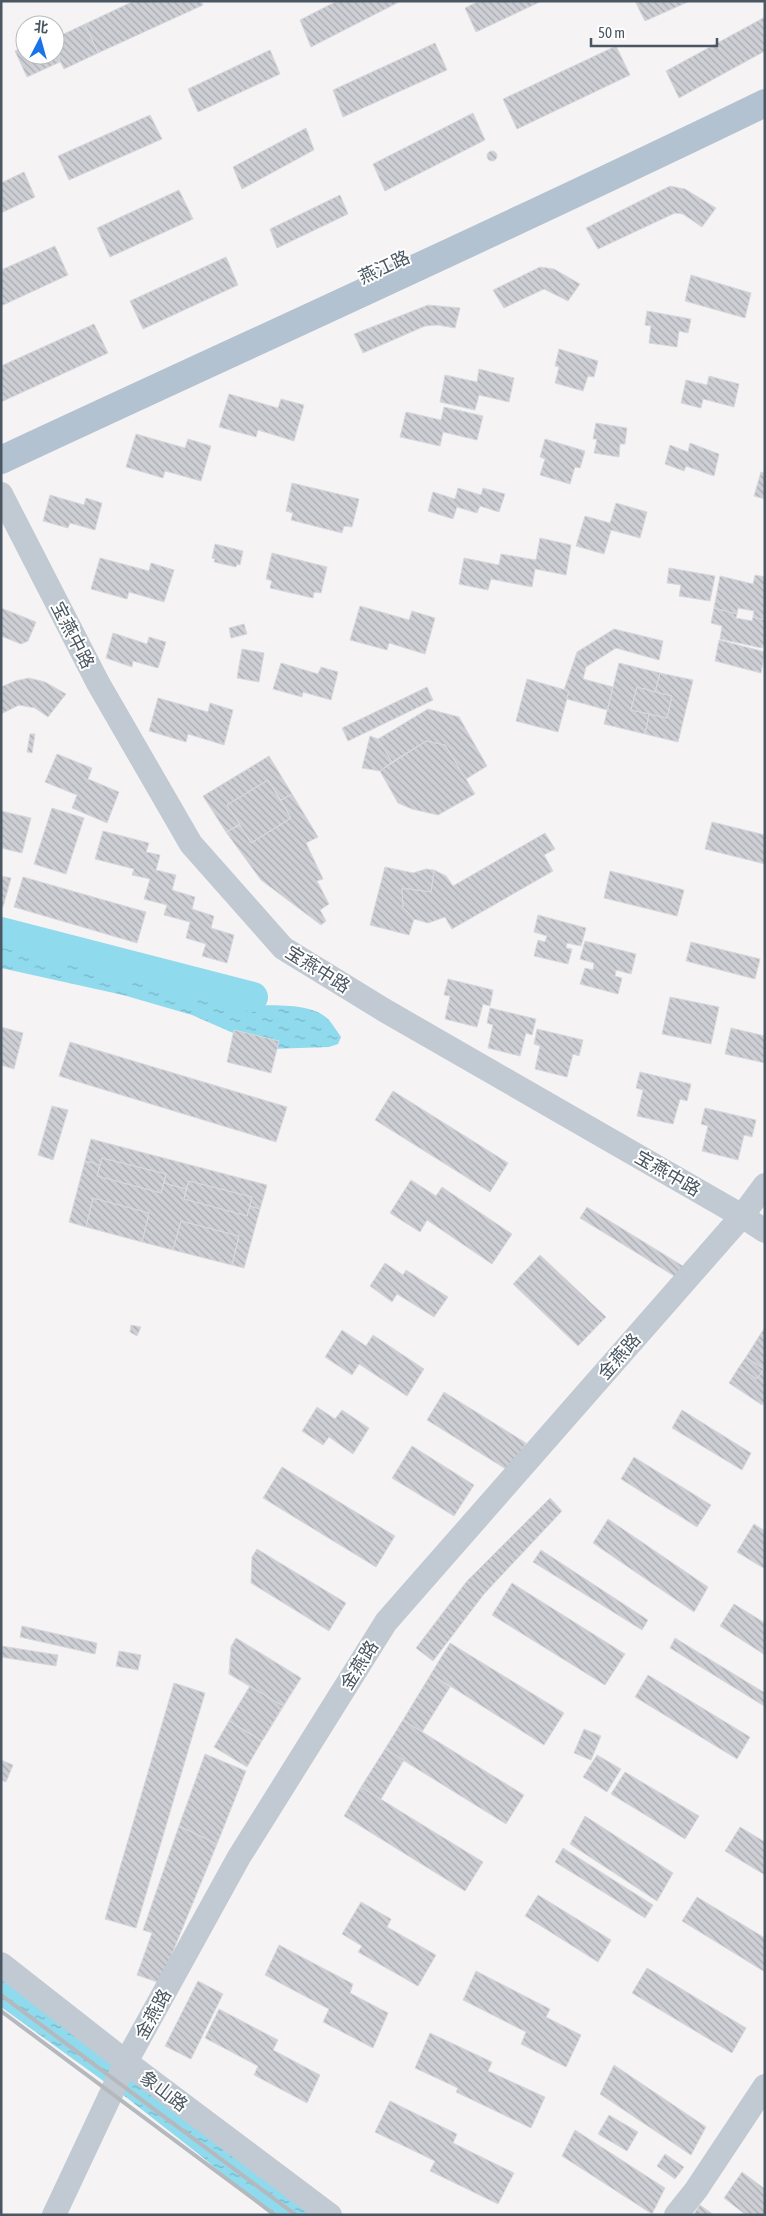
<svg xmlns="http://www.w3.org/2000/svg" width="766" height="2216" font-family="'Asap Condensed','Noto Sans SC',sans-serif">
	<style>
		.water { fill: url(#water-ripples) }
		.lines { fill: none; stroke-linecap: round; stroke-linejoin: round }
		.river { stroke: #90daee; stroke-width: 30 }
		.building { fill: url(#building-back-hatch); stroke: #d7d9de }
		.minor { stroke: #c1cad2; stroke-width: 24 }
		.major { stroke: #b3c2d1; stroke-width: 28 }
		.rail { stroke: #b5b8bd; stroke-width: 4 }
		.labels { text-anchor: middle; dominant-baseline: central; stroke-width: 4; stroke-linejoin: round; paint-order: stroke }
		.street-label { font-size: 18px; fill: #4a5661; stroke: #fff }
	</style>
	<defs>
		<pattern id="water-ripples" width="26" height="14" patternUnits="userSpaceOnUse" patternTransform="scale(1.25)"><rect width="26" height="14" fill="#90daee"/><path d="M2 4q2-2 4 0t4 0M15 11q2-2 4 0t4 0" fill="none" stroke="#78b4c4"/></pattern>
		<pattern id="building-back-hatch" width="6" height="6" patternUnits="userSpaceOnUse" patternTransform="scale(1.25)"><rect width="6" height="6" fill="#cdcfd5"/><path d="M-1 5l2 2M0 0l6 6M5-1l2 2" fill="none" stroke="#a8abb0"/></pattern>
	</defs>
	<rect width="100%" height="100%" fill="#f5f3f3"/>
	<path class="water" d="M1,940L259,1005C280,1006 313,1003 329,1020C333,1025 337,1031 341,1037L338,1044L329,1047L270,1049L192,1015L123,995L1,968Z
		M1,1979L316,2215H271L201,2156L127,2098L1,2007Z"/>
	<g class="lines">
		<path class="river" d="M1,932L253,997"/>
	</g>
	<path class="building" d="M134,1H201L203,5L98,53L85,24Z
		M337,1H401L311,47L300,20Z
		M479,1H542L476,32L465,8Z
		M635,1H690L645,21Z
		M765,17V51L679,98L666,71Z
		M85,24L98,53L64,69L55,51V38Z
		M435,43L447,70L343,117L333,90Z
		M25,46V55H55V51L60,62L27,77L15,51Z
		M616,46L630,75L517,129L503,99Z
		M270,50L280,74L198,112L188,89Z
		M473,113L485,140L385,191L373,164Z
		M150,115L162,139L69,180L58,156Z
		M306,128L314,150L242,189L233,167Z
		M487 156a5 5 0 1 1 10 0a5 5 0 1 1-10 0Z
		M24,172L35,197L1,213V183Z
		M670,186L685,189L716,208L702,227L683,214L675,213L598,249L586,228Z
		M179,190L193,219L110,257L97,228Z
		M340,195L348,214L277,248L270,229Z
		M55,246L68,275L1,306V270Z
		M226,257L238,285L143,329L130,301Z
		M540,267L554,269L580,284L568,301L544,289L504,308L493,290Z
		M691,275L751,293L745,318L685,301Z
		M428,305L460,308L455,328L438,325L425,326L363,353L354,334Z
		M647,311L691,319L688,333L679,331L677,347L649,343L651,326L645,325Z
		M94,324L108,353L1,402V366Z
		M559,349L598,361L594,377L588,376L583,391L555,383L559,367L555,366Z
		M479,369L514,378L509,402L479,395L475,410L440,402L445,375L477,382Z
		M709,376L739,384L734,407L703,399L701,408L681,403L686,380L707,385Z
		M229,394L278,408L281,399L304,405L294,441L258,430L256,437L219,427Z
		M444,407L483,416L477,440L443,432L440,446L400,437L406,412L441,420Z
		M596,423L627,428L625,444H620L619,457L594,453L597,439H593Z
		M136,434L185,448L188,439L211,446L201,481L165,471L163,478L126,467Z
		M545,439L585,451L580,468L575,467L570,484L540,475L545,459L540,457Z
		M690,443L719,454L714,476L686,466L684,471L665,464L670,445L688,452Z
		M761,472L765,473V499L754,496Z
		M292,483L359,499L352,527L344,526L342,533L291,520L293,513L286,511Z
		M458,488L481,495L483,488L505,494L499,512L480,506L477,513L457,507L453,519L428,511L433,492L455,499Z
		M50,495L84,505L86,498L102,503L95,530L70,523L68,528L43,521Z
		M616,503L647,512L640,538L611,530L604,554L576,546L585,516L610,523Z
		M540,538L571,545L566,575L535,569L532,587L491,579L488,590L459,584L464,558L499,565L501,554L536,560Z
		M215,544L243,551L240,565L237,564L236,567L214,562L215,559L212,558Z
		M272,553L327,567L321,593L314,592L313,598L270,588L272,581L266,579Z
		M100,558L149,571L151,563L174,570L164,602L129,592L127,599L91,589Z
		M669,568L715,576L710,601L679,596L681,585L667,583Z
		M755,575L765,577V620L753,617L754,611L738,608L737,614L714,608L720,576L753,584Z
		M360,606L409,620L412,611L435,618L425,654L389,643L387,650L350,640Z
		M1,608L36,622L28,641L21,644L1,636Z
		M714,608L737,614L736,618L752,621L753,617L765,620V642L762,648L720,639L722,626L711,623Z
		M244,624L247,634L231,638L229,628Z
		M614,629L663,641L659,660L616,648L586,667L577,652Z
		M113,633L147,644L149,637L166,642L158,668L133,661L132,667L106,658Z
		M719,640L765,652L761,673L715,661Z
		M242,649L264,653L259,682L237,678Z
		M577,652L586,667L583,679L613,687L607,710L567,699L569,691L564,690Z
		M281,663L318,674L321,667L338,672L331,700L303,692L302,697L273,689Z
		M619,663L660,673L655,692L637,687L631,710L649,714L645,734L604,724Z
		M660,673L693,680L678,742L645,734L649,714L667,718L672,696L655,692Z
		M29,678L45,682L66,694L48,717L35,708L19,705L1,714V687L15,681Z
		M527,679L569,691L558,732L516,721Z
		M427,687L433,700L348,741L342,728Z
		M637,687L672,696L667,718L631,710Z
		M158,698L208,712L210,703L233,710L224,745L188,734L186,742L149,731Z
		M428,709L459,717L487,766L466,779L445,745L426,741L392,762L378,739Z
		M30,734H35L32,753L27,752Z
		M370,736L378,739L392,762L380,771L362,768Z
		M426,741L445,745L475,794L438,815L412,809L398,803L380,771Z
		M57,754L92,768L88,779L119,792L107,823L72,808L77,795L45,782Z
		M269,756L292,794L281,800L268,780L227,805L240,824L226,832L203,796Z
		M268,780L291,818L251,843L227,805Z
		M292,794L318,837L306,843L323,879L317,881L329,904L320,910L326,921L321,925L261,880L226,832L240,825L251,843L291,818L281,800Z
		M52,808L84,818L66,874L34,864Z
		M1,811L31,818L22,853L1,848Z
		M712,822L765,835V864L705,849Z
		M103,831L149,843L146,852L160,855L156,870L176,875L172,890L195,897L192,909L214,916L211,928L234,935L227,963L202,956L206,944L186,938L190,922L164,915L167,905L144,899L150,879L132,875L134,869L95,859Z
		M545,833L555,849L544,855L553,871L452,929L445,917L428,923L414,919L403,907L402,888L431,892L434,870L446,876L453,886Z
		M385,867L413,873L426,869L434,870L431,892L402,888L403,907L414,919L409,935L370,925Z
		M610,871L684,890L677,916L604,898Z
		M1,876L11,878L3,907H1Z
		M23,877L146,912L137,943L14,907Z
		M538,915L586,928L581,946L567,943L566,948L572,949L568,964L534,956L538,940L545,942L547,936L534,932Z
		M585,941L636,954L631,974L616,970L615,976L622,978L618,994L580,984L585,968L593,970L594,963L580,959Z
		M691,942L760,959L755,979L686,961Z
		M448,979L493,990L490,1006L483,1004L477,1027L445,1019L450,996L444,995Z
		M670,997L719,1007L711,1044L662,1034Z
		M490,1008L536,1019L532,1035L526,1033L520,1056L488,1048L493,1025L487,1023Z
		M1,1027L23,1033L14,1069L1,1065Z
		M731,1028L765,1036V1063L725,1054Z
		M537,1029L583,1040L579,1056L573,1054L567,1077L535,1069L540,1046L534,1044Z
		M234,1030L279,1041L271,1073L227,1062Z
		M70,1042L287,1107L276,1142L59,1076Z
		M640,1072L691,1084L687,1101L680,1099L673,1124L637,1116L643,1090L636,1088Z
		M393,1091L508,1163L490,1192L375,1120Z
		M52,1106L68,1110L53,1160L38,1155Z
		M705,1108L756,1120L752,1137L744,1135L738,1160L702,1151L708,1126L701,1124Z
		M91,1139L267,1185L260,1209L250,1206L252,1197L189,1181L186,1189L164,1183L166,1174L102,1158L100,1165L85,1161Z
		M102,1158L166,1174L161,1193L97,1176Z
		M85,1161L100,1165L97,1176L161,1193L164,1183L186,1189L184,1199L247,1216L250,1206L260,1209L244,1268L232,1265L239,1236L181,1221L173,1250L142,1242L149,1213L93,1198L86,1227L69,1222Z
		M411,1180L436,1196L442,1187L512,1234L492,1264L427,1220L420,1232L390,1213Z
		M189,1181L252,1197L247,1216L184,1199Z
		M93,1198L149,1213L142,1242L86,1227Z
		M587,1207L691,1271L684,1282L580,1218Z
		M181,1221L239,1236L232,1265L173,1250Z
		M540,1255L606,1317L578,1346L513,1284Z
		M385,1263L403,1275L406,1270L448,1297L434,1317L397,1294L392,1302L370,1286Z
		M131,1325L141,1327L137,1336L130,1332Z
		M765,1327V1401L762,1405L729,1383L739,1367L757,1379L764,1369L746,1357Z
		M342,1330L366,1346L373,1335L424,1369L407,1396L359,1364L352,1375L325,1357Z
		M746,1357L764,1369L757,1379L739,1367Z
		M444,1392L526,1443L509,1471L427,1420Z
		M317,1407L335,1419L342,1410L369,1428L353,1454L329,1437L323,1445L302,1431Z
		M682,1410L751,1453L742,1470L672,1428Z
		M412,1446L474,1485L454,1516L392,1478Z
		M634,1457L711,1505L697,1527L621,1479Z
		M282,1467L395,1536L376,1567L263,1498Z
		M550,1498L562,1511L484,1594L433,1661L416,1648L467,1581Z
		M608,1519L708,1587L694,1612L593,1543Z
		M754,1524L765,1531V1569L737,1552Z
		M257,1549L346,1603L329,1631L251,1583L252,1557Z
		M541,1550L648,1620L642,1630L533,1562Z
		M512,1583L625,1654L605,1685L492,1615Z
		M734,1604L765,1623V1655L720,1626Z
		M22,1626L97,1643L95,1654L20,1637Z
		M236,1638L301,1678L283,1706L229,1674L231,1647Z
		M236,1638L301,1678L262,1741L229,1721L250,1686L229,1674L231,1647Z
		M675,1638L765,1693L764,1706L670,1648Z
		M450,1643L564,1713L544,1745L431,1674Z
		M1,1646L58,1655L56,1666L1,1657Z
		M119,1651L141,1655L138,1670L116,1666Z
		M431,1674L450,1687L422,1732L403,1720Z
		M648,1675L750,1737L737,1759L635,1697Z
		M174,1683L205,1693L136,1928L105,1919Z
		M250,1686L283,1706L262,1741L229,1721Z
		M403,1720L524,1795L506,1824L385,1749Z
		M229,1721L262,1741L247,1767L214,1747Z
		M584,1729L601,1736L591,1760L574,1753Z
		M385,1749L404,1760L381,1799L361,1787Z
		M205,1754L246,1771L217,1844L179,1826Z
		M597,1755L621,1769L607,1792L583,1777Z
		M1,1760L13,1765L6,1782L1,1780Z
		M625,1772L699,1816L685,1839L611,1794Z
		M361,1787L483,1862L465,1891L344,1816Z
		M585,1816L673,1873L657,1901L570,1844Z
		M179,1826L217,1844L160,1983L137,1975L152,1933L143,1930Z
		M740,1827L765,1842V1875L725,1851Z
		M563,1848L653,1905L645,1918L555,1862Z
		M538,1895L611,1940L598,1962L525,1916Z
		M697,1897L765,1938V1972L682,1921Z
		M361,1902L391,1919L387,1927L436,1955L418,1986L358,1952L362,1946L342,1934Z
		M279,1945L353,1984L350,1993L388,2013L373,2048L323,2022L329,2009L265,1975Z
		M647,1968L746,2028L732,2053L632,1993Z
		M476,1971L550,2009L546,2017L581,2035L566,2067L521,2044L526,2032L463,2000Z
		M198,1981L223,1994L191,2059L165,2046Z
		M219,2009L278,2040L273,2050L320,2075L307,2103L254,2075L258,2066L205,2038Z
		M430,2033L492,2062L488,2071L545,2097L531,2128L456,2092L458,2088L415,2068Z
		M614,2065L706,2127L691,2155L600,2094Z
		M390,2101L457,2134L453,2143L514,2173L498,2204L430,2171L435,2161L375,2132Z
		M609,2115L638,2132L627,2151L598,2134Z
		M575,2130L665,2188L652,2214L562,2156Z
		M665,2154L684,2167L675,2179L657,2166Z
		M742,2172L765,2189V2215H746L724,2198Z
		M700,2205L714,2215H693Z"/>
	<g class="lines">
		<path class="minor" d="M1,494L98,683L191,844L283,948L384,1010L742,1216L765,1231
			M1,1964L126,2062L330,2215
			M54,2215L126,2062L239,1857L386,1622L742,1216L765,1185
			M676,2215L696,2190L765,2086"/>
		<path class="major" d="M1,460C256,341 512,226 765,103"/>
		<path class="rail" d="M1,1995L296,2215
			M1,2011L275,2215"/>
	</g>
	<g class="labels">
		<g class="street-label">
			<text transform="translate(384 267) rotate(-25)">燕江路</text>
			<text transform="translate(73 635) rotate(63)">宝燕中路</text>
			<text transform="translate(318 969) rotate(32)">宝燕中路</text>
			<text transform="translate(668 1173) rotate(30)">宝燕中路</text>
			<text transform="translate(619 1356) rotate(-49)">金燕路</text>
			<text transform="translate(359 1665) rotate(-58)">金燕路</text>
			<text transform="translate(153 2014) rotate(-61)">金燕路</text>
			<text transform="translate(164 2091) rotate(37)">象山路</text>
		</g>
	</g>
	<rect width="766" height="2216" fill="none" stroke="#4a5661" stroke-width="5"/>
	<g transform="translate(40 40) rotate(6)"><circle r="24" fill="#ffffff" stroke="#b7bbc0"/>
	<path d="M0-4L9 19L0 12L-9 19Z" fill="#1a73e8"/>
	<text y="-8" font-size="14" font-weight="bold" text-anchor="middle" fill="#4a5661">北</text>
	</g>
	<path d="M591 38v8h126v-8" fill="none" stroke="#4a5661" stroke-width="2.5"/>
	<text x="598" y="38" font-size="15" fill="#4a5661" stroke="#ffffff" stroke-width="4" paint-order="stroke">50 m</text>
</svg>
